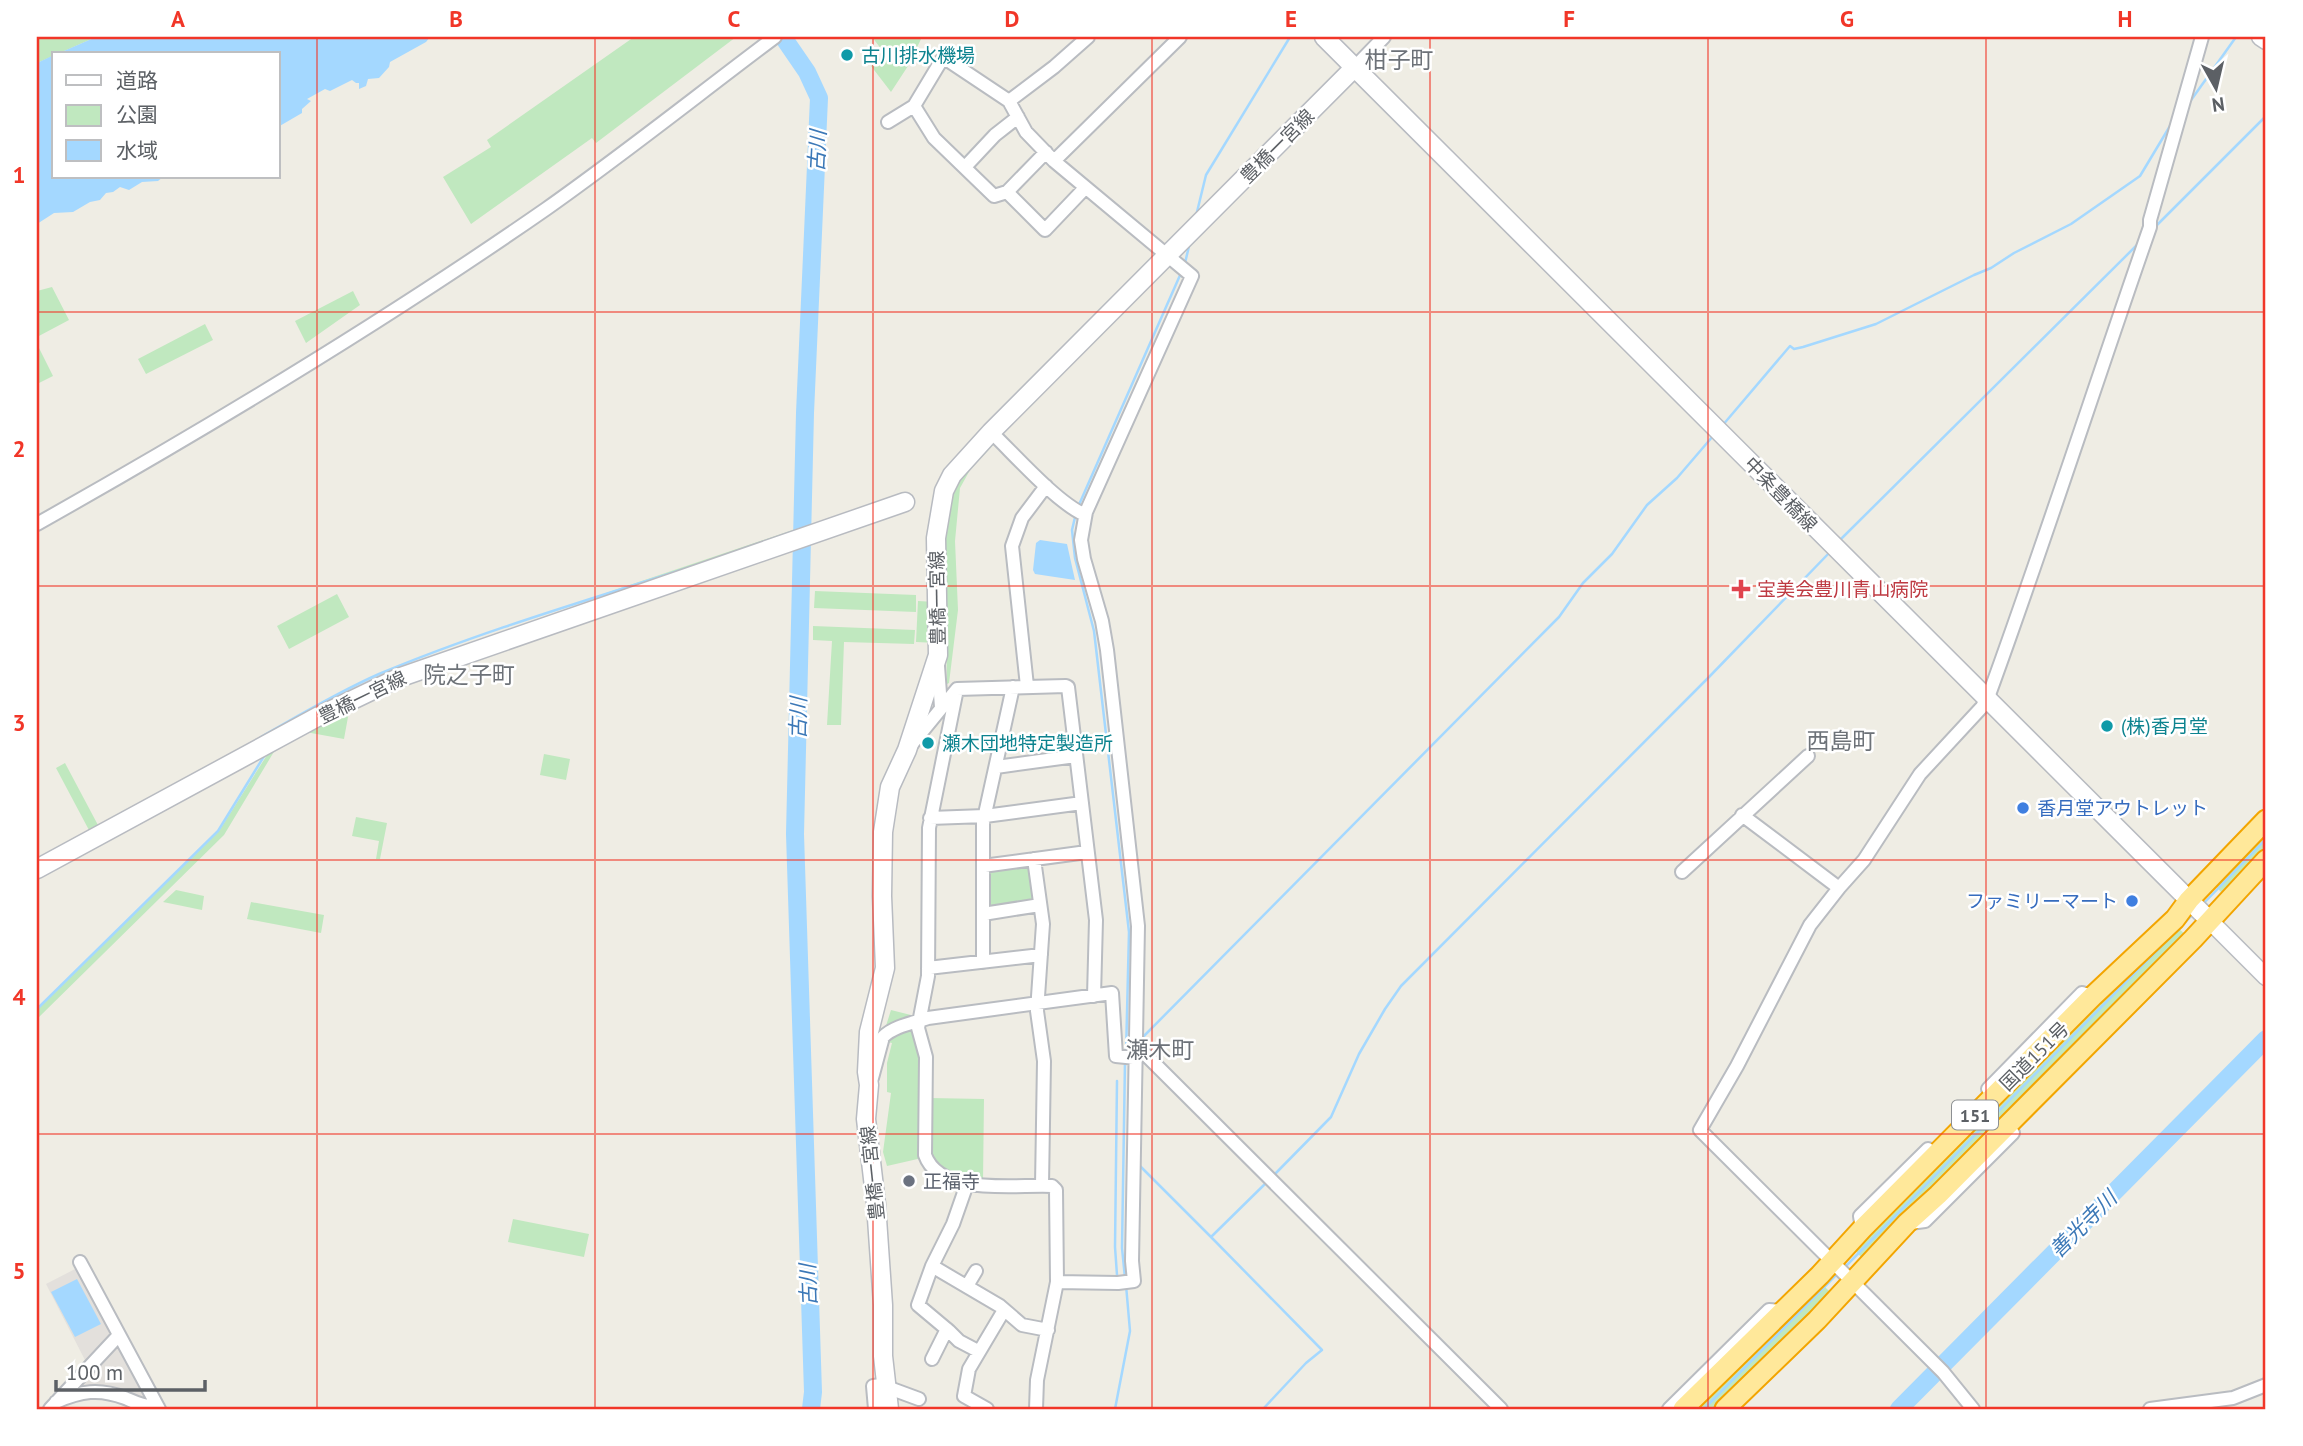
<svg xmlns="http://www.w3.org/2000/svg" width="2303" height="1446" font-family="'PT Sans','Noto Sans JP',sans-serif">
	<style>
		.industrial { fill: #e3e0dc }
		.green { fill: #c0e8bf }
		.water { fill: #a4d8ff }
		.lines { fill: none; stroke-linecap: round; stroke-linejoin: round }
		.stream { stroke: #a4d8ff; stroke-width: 2.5 }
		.river { stroke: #a4d8ff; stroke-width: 18 }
		.minor-casing { stroke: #b9bcc1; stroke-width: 16 }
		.tertiary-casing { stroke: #b9bcc1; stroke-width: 19 }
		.secondary-casing { stroke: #b8bbc1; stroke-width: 21 }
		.trunk-casing { stroke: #f3a500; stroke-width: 23 }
		.minor { stroke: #fff; stroke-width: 12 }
		.tertiary { stroke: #fff; stroke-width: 16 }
		.secondary { stroke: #fff; stroke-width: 18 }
		.trunk { stroke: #ffe89a; stroke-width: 19 }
		.grid { fill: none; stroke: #f13628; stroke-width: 2; stroke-opacity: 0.55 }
		.culture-dot { fill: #0f9aa8; stroke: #fff; stroke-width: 2.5 }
		.health-dot { fill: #e0444e; stroke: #fff; stroke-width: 2.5 }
		.shop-dot { fill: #3f7fe0; stroke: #fff; stroke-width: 2.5 }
		.worship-dot { fill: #6b7280; stroke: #fff; stroke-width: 2.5 }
		.labels { text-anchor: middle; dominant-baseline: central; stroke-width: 5; stroke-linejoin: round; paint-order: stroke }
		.shield { fill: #fff; stroke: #8d9093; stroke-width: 2 }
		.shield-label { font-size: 18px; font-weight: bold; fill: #5c6065 }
		.culture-label { font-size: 19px; fill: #0d838f; stroke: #fff; text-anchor: start }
		.street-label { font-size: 19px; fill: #5c6065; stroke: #fff }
		.health-label { font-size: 19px; fill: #be3a42; stroke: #fff; text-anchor: start }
		.shop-label { font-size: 19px; fill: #366cbe; stroke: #fff; text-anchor: start }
		.worship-label { font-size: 19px; fill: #5b616d; stroke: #fff; text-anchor: start }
		.water-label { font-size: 21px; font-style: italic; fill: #3b78b7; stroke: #fff }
		.quarter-label { font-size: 23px; fill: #6d7278; stroke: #fff }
		.neatline { fill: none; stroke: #f13628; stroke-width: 2.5 }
		.grid-label { font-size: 23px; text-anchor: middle; font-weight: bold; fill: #f13628 }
	</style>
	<rect width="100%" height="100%" fill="#efede4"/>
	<path class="industrial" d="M77,1268L110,1331L109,1338L86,1362L46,1284Z
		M114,1348L119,1349L148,1402L75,1389Z"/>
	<path class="green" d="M37,37H96L37,63Z
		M634,37H736L596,143L592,138L471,224L443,177L491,147L487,140Z
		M872,37H922L908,66L891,92L871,66L885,54Z
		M52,287L69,320L37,337V291Z
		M353,291L360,305L306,343L295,321Z
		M205,324L213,340L146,374L138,359Z
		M37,344L53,376L37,384Z
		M993,441L995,443L970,470L960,488L955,541L958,610L949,683L947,684L944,526L950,488Z
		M793,530V535L611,597L606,593Z
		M815,591L916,595V612L814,608Z
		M337,594L349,617L289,649L277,626Z
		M918,601L935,602L937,643L916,642Z
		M813,626L915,630L914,644L844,642L841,725H827L832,641L813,640Z
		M350,706L344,739L300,731Z
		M278,745L224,835L37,1019V1010L219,831L267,755L266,752Z
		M544,754L570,759L566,780L540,775Z
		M65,763L99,827L90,832L56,768Z
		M356,817L387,823L380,859H376L379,841L352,836Z
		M2266,830V848L2221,892L2213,883Z
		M1026,863L1032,868L1035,897L1030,904L992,909L986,903L987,874L992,868Z
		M176,890L204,896L202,910L163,902Z
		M251,902L324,915L321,933L247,919Z
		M2178,928L2187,936L1861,1257L1852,1247L2090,1008L2140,968Z
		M891,1010L915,1016L885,1029Z
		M910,1028L922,1054V1158L887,1166L883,1152L891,1093L887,1092V1063L892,1043L887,1042L888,1037Z
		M930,1098L984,1099L983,1181L940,1172L927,1148Z
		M513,1219L589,1234L584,1257L508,1242Z
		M1822,1284L1832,1294L1718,1409H1692Z"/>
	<path class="water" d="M96,37H430L426,42L390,62L389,67L379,78L368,79L366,86L359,89V83H356L352,80L330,91L325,89L307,99L311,101L302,109V113L278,127V54H57Z
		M54,55V177H163L158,181L142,182L129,190L120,187L113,192L106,193L100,200L90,202L73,212L54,213L37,224V63Z
		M1040,540L1067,544L1075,580L1035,574L1033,570L1036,543Z
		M77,1279L101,1324L75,1337L51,1292Z"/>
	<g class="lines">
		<path class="stream" d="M2189,103L2236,37
			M1196,216L1206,175L1290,37
			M2155,227L2266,116
			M1185,263L1190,242
			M1722,426L1790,346L1794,349L1803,347L1876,324L1974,275L1991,268L2014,253L2071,224L2140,176L2173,121
			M1078,507L1181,273
			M1076,513L1072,530L1075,558L1094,631L1129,932L1126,1054
			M1840,540L2138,244
			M261,737C300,715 338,692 379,674C484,630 595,598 703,563
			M2203,904L2266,839
			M37,1009L218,831L266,753
			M1140,1040L1559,617L1583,583L1612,554L1647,505L1677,478L1713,436
			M1117,1081L1115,1247L1117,1275
			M1139,1165L1211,1237
			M1273,1176L1331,1117L1359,1054L1385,1009L1401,986L1710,676L1831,551
			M1844,1268L2193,914
			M1125,1278L1122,1248L1125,1061
			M1115,1409L1130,1331L1126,1285
			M1263,1409L1306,1363L1322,1350L1211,1237L1268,1181
			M1704,1409L1839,1272"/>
		<path class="river" d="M783,37L807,72L819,98L805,413L795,834L813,1392L811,1409
			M1899,1409L2266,1039"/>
		<defs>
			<path id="minor" d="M1354,68L1384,37
				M1009,101L1054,67L1088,37
				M914,106L934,138L994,196L1007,192L1046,152
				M888,122L914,106L941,61H949L1009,101L1026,132L1054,161L1192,276L1086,512L1081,540L1084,559L1102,621L1107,650L1138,926L1132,1261L1134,1281L1118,1283L1057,1282
				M1054,161L1180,37
				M965,167L995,135L1018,117
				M1007,192L1045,230L1085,188
				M991,432C1015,455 1056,502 1085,515
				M37,524C211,426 382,323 546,209C624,154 699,94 775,37
				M938,666L941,707
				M1027,686L1012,546L1022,518L1046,486
				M957,689L929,828L928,976L918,1028L926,1057L925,1155C940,1197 1016,1184 1052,1186L1056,1190L1057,1282L1037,1380L1036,1409
				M912,744L957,689L1066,686L1068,687L1096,920L1094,996
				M996,767L1076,756
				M1742,815L1839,888
				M930,818L985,816L1082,803
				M1034,859L1043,924L1037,1011L1044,1061L1042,1185
				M983,866L1087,852
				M1682,872L1808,756
				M983,914L1040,905
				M983,962V823L1013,687
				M928,968L1041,955
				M1137,1048L1147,1056L1501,1409
				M872,1078L883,1037C894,1026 913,1023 928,1018L1112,993L1116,1056L1136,1058
				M1988,1089L2082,993L2093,996
				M967,1184L953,1224L932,1266L1000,1306L1022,1325L1048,1330
				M1910,1223L1925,1221L2013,1133
				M1862,1229L1860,1216L1928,1149
				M80,1262L159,1409
				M932,1266L918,1305L949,1331L959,1341L978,1351
				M967,1286L976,1271
				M932,1359L947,1329
				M56,1402C81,1391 99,1388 125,1398C137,1403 145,1407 158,1407
				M50,1409L119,1335
				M875,1409L873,1386L881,1385L919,1399
				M987,1409L964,1396L969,1369L1004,1310
				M1669,1409L1769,1310L1784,1311
				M1973,1409L1943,1372L1700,1130L1737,1066L1810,925L1839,888L1864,860L1920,774L1982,707L1990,692C2046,538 2096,382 2150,227V220L2202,37
				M2150,1409L2233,1398L2266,1385"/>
			<path id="tertiary" d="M2260,37L2266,41
				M2209,920L2266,977"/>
			<path id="secondary" d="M1324,37L2209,920
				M37,869L319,716L398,678L905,502
				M889,1409L883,1356V1305L876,1204L866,1119L869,1085L867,1072L869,1032L885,968L882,896L883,832L890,787L907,750L938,655L936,538L944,491L952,475L991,432L1354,68"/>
			<path id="trunk" d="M1683,1409L1820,1275L1862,1229L2093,996L2175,919L2189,900L2266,820
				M1725,1409L1817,1320L1907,1223L1938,1195L2193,939L2266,860"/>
		</defs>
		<use href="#minor" class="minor-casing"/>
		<use href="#tertiary" class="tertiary-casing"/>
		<use href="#secondary" class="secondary-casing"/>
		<use href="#trunk" class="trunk-casing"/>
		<use href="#minor" class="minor"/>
		<use href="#tertiary" class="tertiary"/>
		<use href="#secondary" class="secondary"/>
		<use href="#trunk" class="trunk"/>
	</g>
	<path class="grid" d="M317,37V1409M595,37V1409M873,37V1409M1152,37V1409M1430,37V1409M1708,37V1409M1986,37V1409M37,312H2266M37,586H2266M37,860H2266M37,1134H2266"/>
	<g class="culture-dot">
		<circle cx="847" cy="55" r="7"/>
		<circle cx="2107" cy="726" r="7"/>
		<circle cx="928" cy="743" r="7"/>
	</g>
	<path class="health-dot" d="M1737.5 578.5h7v7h7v7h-7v7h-7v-7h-7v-7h7z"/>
	<g class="shop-dot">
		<circle cx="2023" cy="808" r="7"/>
		<circle cx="2132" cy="901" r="7"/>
	</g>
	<circle class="worship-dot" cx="909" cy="1181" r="7"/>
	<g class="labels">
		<rect class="shield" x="1952" y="1100.5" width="46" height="29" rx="5"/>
		<g class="shield-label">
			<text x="1975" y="1115">151</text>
		</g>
		<g class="culture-label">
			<text x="861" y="55">古川排水機場</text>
			<text x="2121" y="726">(株)香月堂</text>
			<text x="942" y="743">瀬木団地特定製造所</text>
		</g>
		<g class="street-label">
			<text transform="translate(1277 146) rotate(-45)">豊橋一宮線</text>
			<text transform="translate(1781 494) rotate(46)">中条豊橋線</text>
			<text transform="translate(937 598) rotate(-91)">豊橋一宮線</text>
			<text transform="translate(362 697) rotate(-26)">豊橋一宮線</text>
			<text transform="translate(2034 1056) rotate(-45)">国道151号</text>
			<text transform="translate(872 1173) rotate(-96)">豊橋一宮線</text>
		</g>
		<g class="health-label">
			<text x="1757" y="589">宝美会豊川青山病院</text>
		</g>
		<g class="shop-label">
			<text x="2037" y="808">香月堂アウトレット</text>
			<text x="2118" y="901" text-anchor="end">ファミリーマート</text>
		</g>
		<g class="worship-label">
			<text x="923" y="1181">正福寺</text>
		</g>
		<g class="water-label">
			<text transform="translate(817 151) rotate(-87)">古川</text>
			<text transform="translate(798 718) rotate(-89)">古川</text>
			<text transform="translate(2083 1224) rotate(-45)">善光寺川</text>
			<text transform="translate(808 1285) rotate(-92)">古川</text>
		</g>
		<g class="quarter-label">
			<text x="1399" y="59">柑子町</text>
			<text x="469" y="674">院之子町</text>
			<text x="1841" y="740">西島町</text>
			<text x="1160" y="1049">瀬木町</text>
		</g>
	</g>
	<rect width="2303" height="1446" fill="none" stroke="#ffffff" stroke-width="77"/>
	<rect x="52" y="52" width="228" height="126" fill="#ffffff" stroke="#bebfc1" stroke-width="2"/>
	<rect x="66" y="75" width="35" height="10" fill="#ffffff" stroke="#bebfc1" stroke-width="2"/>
	<text x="116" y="88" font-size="21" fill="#5c6065">道路</text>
	<rect x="66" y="105" width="35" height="21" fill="#c0e8bf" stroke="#bebfc1" stroke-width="2"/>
	<text x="116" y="122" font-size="21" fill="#5c6065">公園</text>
	<rect x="66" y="140" width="35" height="21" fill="#a4d8ff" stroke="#bebfc1" stroke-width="2"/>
	<text x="116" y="158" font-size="21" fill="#5c6065">水域</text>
	<g transform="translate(2216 88) rotate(172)" stroke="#ffffff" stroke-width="5" paint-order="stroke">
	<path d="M0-5L12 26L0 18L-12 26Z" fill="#5c6065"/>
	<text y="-10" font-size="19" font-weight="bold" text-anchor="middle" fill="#5c6065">N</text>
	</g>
	<path d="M56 1380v10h149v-10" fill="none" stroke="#5c6065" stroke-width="3.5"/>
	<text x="66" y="1380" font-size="21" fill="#5c6065" stroke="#ffffff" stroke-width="5" paint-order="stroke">100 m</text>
	<rect x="38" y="38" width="2226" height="1370" class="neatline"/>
	<g class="grid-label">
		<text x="178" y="27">A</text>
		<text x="456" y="27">B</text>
		<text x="734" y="27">C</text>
		<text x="1012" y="27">D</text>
		<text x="1291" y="27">E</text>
		<text x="1569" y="27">F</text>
		<text x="1847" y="27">G</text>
		<text x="2125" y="27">H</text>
		<text x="19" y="183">1</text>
		<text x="19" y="457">2</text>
		<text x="19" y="731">3</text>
		<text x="19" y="1005">4</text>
		<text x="19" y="1279">5</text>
	</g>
</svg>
